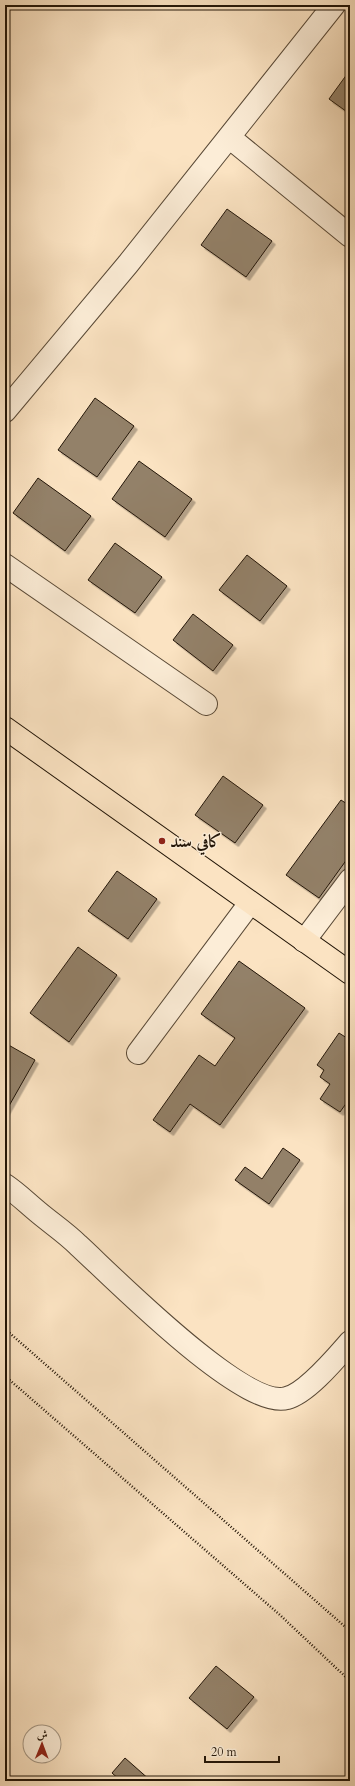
<svg xmlns="http://www.w3.org/2000/svg" width="355" height="1786" font-family="Cardo,Amiri,serif">
	<style>
		.building { fill: #938169; stroke: #231608; filter: url(#shadow) }
		.lines { fill: none; stroke-linecap: round; stroke-linejoin: round }
		.minor-casing { stroke: #594936; stroke-width: 24 }
		.major-casing { stroke: #231608; stroke-width: 24 }
		.path { stroke: #231608; stroke-width: 2.5; stroke-dasharray: 1 2; stroke-linecap: butt }
		.minor { stroke: #fcedd7; stroke-width: 22 }
		.major { stroke: #fbe3c2; stroke-width: 22 }
		.poi-dot { fill: #8f2418; stroke: #fcedd7; stroke-width: 1.5 }
		.labels { text-anchor: middle; dominant-baseline: central; stroke-width: 3; stroke-linejoin: round; paint-order: stroke }
		.poi-label { font-size: 17px; font-weight: bold; fill: #231608; stroke: #fcedd7; text-anchor: start }
	</style>
	<defs>
		<filter id="shadow"><feDropShadow dx="3.5" dy="3.5" stdDeviation="0" flood-color="#0004"/></filter>
	</defs>
	<rect width="100%" height="100%" fill="#fbe3c2"/>
	<filter id="stains"><feTurbulence type="fractalNoise" baseFrequency=".005" numOctaves="4"/><feColorMatrix values="0 0 0 0 .2 0 0 0 0 .09 0 0 0 0 .02 0 0 0 .5 -.17"/></filter>
	<radialGradient id="worn" r=".72"><stop offset=".6" stop-color="#630" stop-opacity="0"/><stop offset="1" stop-color="#630" stop-opacity=".3"/></radialGradient>
	<path class="building" d="M350,70V114L329,99Z
		M227,209L272,241L246,277L201,245Z
		M95,398L134,426L97,477L58,450Z
		M139,461L192,499L165,537L112,499Z
		M38,478L91,516L65,551L13,513Z
		M115,543L162,577L135,613L88,580Z
		M247,555L287,586L260,621L219,590Z
		M193,614L233,645L213,671L173,640Z
		M223,776L263,805L235,843L195,815Z
		M341,800L350,806V855L319,898L286,875Z
		M117,871L157,899L128,939L88,911Z
		M78,947L117,975L69,1042L30,1013Z
		M239,961L305,1008L220,1125L190,1104L170,1132L153,1120L199,1055L215,1066L235,1038L201,1014Z
		M339,1033L350,1040V1098L340,1112L320,1099L330,1084L320,1077L324,1070L317,1065Z
		M5,1043L35,1060L5,1113Z
		M283,1148L300,1160L269,1204L235,1180L245,1167L262,1179Z
		M216,1666L254,1697L227,1729L189,1698Z
		M125,1758L151,1781H121L112,1773Z"/>
	<g class="lines">
		<defs>
			<path id="minor" d="M229,137L350,236
				M5,411L128,264L334,5
				M5,565L206,704
				M304,941L350,880
				M138,1053L250,903
				M5,1185C17,1193 27,1203 38,1212C51,1223 66,1233 78,1245C111,1275 244,1411 287,1398C307,1393 336,1358 350,1342"/>
			<path id="major" d="M5,728L350,973"/>
		</defs>
		<use href="#minor" class="minor-casing"/>
		<use href="#major" class="major-casing"/>
		<path class="path" d="M5,1329L350,1631
			M5,1376L280,1615L350,1681"/>
		<use href="#minor" class="minor"/>
		<use href="#major" class="major"/>
	</g>
	<circle class="poi-dot" cx="162" cy="841" r="4"/>
	<g class="labels">
		<g class="poi-label">
			<text x="170" y="841">كافي سند</text>
		</g>
	</g>
	<rect width="355" height="1786" fill="none" stroke="#fbe3c2" stroke-width="20"/>
	<rect x="6" y="6" width="343" height="1774" fill="none" stroke="#231608" stroke-width="2"/>
	<rect x="10" y="10" width="335" height="1766" fill="none" stroke="#231608"/>
	<g transform="translate(42 1744) rotate(1)"><circle r="19" fill="#fcedd7" stroke="#a59784"/>
	<path d="M0-3L7 15L0 10L-7 15Z" fill="#8f2418"/>
	<text y="-6" font-size="11" font-weight="bold" text-anchor="middle" fill="#231608">ش</text>
	</g>
	<path d="M205 1756v6h74v-6" fill="none" stroke="#231608" stroke-width="2"/>
	<text x="211" y="1756" font-size="12" fill="#231608" stroke="#fcedd7" stroke-width="3" paint-order="stroke">20 m</text>
	<rect width="100%" height="100%" filter="url(#stains)"/>
	<rect width="100%" height="100%" fill="url(#worn)"/>
</svg>
